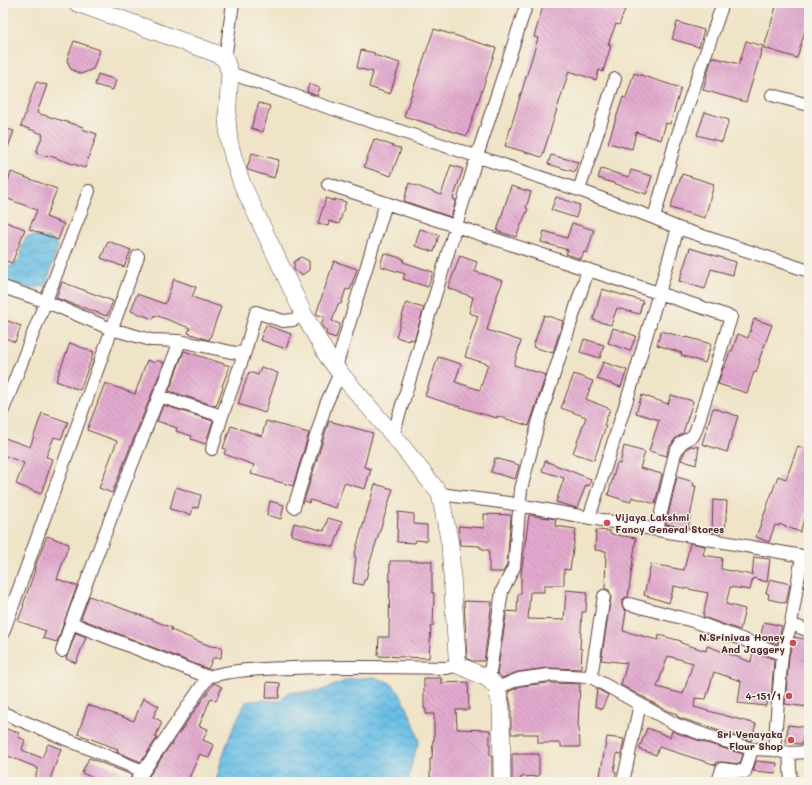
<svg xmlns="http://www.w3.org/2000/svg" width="812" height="785" font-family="Mali,sans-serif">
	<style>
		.water { fill: url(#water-waves); stroke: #596e88 }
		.building { fill: url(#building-back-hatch); fill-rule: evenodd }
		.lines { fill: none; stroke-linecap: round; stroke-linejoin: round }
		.street-casing { stroke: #633d42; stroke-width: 14 }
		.secondary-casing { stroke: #633d42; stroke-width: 18 }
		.street { stroke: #fff; stroke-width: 12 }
		.secondary { stroke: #fff; stroke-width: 17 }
		.poi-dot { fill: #d1495b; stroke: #f7f3e8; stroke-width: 1.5 }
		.labels { text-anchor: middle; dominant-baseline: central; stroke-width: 3; stroke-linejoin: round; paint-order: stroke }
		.poi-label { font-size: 10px; font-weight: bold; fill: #4a1f2b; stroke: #f7f3e8; text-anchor: end }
	</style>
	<defs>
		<pattern id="water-waves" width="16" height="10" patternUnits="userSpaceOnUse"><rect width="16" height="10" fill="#68bee5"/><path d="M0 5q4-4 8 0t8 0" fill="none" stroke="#589aba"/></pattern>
		<pattern id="building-back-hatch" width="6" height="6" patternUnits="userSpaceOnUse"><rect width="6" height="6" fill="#e3aacf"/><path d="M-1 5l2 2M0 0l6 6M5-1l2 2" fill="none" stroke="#ba8aa8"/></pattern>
	</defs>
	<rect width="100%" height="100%" fill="#f7f3e8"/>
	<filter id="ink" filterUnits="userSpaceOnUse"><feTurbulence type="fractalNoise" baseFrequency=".025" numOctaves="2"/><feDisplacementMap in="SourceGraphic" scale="8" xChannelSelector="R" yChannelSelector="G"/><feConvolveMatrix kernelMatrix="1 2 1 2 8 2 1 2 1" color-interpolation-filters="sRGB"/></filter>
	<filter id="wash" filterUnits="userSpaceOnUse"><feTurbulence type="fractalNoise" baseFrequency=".012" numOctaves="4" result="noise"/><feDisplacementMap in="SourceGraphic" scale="16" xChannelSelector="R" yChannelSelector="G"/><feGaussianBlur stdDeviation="0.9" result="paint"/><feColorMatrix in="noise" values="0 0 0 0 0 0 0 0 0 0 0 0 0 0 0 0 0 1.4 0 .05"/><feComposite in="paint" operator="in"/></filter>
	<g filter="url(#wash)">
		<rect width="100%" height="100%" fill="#efe4c7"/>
		<path class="water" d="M38,236L53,240L58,246L46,285L32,289L5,282L3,277L4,269L13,265L21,258L22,245L27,237Z
			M374,677L390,683L399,692L407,708L414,724L419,742L413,758L409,776L410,782H216C222,753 232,728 246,702L260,700L280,701L288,692H318L350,679Z"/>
		<g id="blocks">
			<path class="building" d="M544,3H605L625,10L619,25L616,24L608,44L611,45L603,72L599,70L596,80L569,71L542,157L505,146L538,38L534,37Z
				M777,3H809V17L797,58L764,48Z
				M677,22L704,30L699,47L672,39Z
				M434,29L496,48L467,136L404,116Z
				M74,41L100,50L93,69L81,74L71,69L67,60Z
				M746,41L763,46L746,102L703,90L712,57L739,64Z
				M361,50L375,53L374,55L400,63L390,94L369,87L373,72L357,68Z
				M634,73L681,88L670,124L666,123L661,140L636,132L632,149L608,143L623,97L626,98Z
				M98,74L116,80L113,90L95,85Z
				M36,82L47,85L37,113L83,127L82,129L97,134L85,168L47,155L46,157L36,153L43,134L21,126Z
				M309,84L320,88L317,96L307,92Z
				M259,103L270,106L263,132L251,128Z
				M705,112L729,120L722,142L697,135Z
				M3,128L14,131L4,158H3Z
				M374,139L401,149L391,176L364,167Z
				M252,153L279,160L274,178L248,170L247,168Z
				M551,155L578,162L575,172L548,164Z
				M451,165L463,169L453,199L456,200L451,217L404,201L409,183L441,195Z
				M601,169L629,177L631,170L652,176L646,194L598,178Z
				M11,172L57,189L46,217L64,224L58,240L29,229L37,210L3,197Z
				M682,174L714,184L705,218L670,208Z
				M511,186L531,192L526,208L528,209L516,237L497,231Z
				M556,197L580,205L576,218L551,210Z
				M326,198L334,201V199L346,202L339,224L329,221L328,226L318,223Z
				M3,221L25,229L12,263L3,260Z
				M572,223L594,230L587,253L584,252L581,259L566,254L568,250L541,242L544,231L567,238Z
				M420,229L439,235L434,252L415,246Z
				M108,241L131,250L124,267L101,258Z
				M690,248L736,262L733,275L711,269L705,289L679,281Z
				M384,253L404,259L403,262L433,272L428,287L403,279L405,274L380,266Z
				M460,256L477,262L474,271L503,281L496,298L487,330L521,341L514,365L546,375L529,426L497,416V418L479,413L425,396L438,357L461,364L455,382L480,390L488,364L465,357L478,316L469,313L473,297L448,288Z
				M301,257L309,261V270L302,275L294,270V262Z
				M334,261L357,269L350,290L346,289L341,304H338L332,321L340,324L336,338L327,335L326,333L327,330L324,329L321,325L324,317L316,314Z
				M174,279L196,287L192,297L221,307L209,340L188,333L190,328L155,315L153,319L131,311L137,294L165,304Z
				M62,282L113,301L107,316L56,298Z
				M602,289L643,301L639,314L617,308L611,325L593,320Z
				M406,303L424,308L414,340L409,339V341L396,337Z
				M544,315L563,321L553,353L533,347Z
				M3,319L21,326L15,342L3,337Z
				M754,319L772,325L759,360H760L756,373L754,372L747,393L718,384L723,368H724L730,351H732L738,334L748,338Z
				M266,325L291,334L286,349L260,340Z
				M613,328L636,336L630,351L608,343Z
				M661,331L687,338V337L711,344L705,363L681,355L682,353L657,345Z
				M584,339L604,345L600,358L580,352Z
				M70,343L94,352L80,390L56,381Z
				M184,351L230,366L222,386L223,387L216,406L169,391Z
				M147,360L155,363L156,360L164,363L112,493L99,488L117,441L87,430L105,383L135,394Z
				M603,362L627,370L621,387L597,379Z
				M261,367L278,373L265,413L238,404L249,372L258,375Z
				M574,374L593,381L586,399L610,409L604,425L606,426L594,460L573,453L586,417L561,408Z
				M642,395L668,404L671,395L693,401L683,433L675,439L668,449L667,456L649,451L659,420L636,413Z
				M163,405L213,421L205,444L191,439L192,436L176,431L177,428L157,421Z
				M713,408L738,416L727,452L702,444Z
				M42,413L68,422L61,439L54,437L46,457L53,459L41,494L16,484L24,463L3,455V443L5,438L30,447Z
				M266,421L309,433L293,486L251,474L254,465L224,454L226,449L223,448L231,426L262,436Z
				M329,421L373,433L364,467L371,469L365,489L344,483L336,508L310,500L309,503L304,501Z
				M624,446L645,452L640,468L662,474L655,504L632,497L630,502L608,495L617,463L620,464Z
				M691,446L699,447L696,465L681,460L686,449Z
				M798,446L809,450V504L800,532L779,524V526L775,525L769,542L756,537L778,476L786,479Z
				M495,458L519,465L515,479L491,472Z
				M545,461L591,479L589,486L586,485L577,508L556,502L564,478L542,471Z
				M677,477L694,482L693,486H696L688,528L666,524Z
				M375,484L393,489L369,565L366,580H364L363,585L353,583L356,557L354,556Z
				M176,487L201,495L198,508L193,507L191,515L170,509Z
				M713,500L727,501L725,532H712Z
				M270,501L284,505L281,519L267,515Z
				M398,512L414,514V524L427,525V541L416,540L415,543L397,542Z
				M484,514L511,515L507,565L503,572H489V550H483V548H480V546L460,545L458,526L484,528Z
				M529,515L556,519L555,526L576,529L570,570L564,569V585H544V592H530L528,619L564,620L566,590L587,592L586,612H582L580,649H582L581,669L547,668L518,672L502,678L497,673L507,611L517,612L518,594H521V574Z
				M328,518L342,522L334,547L291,535L294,523L324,531Z
				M596,530L610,531V534L636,538L628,597L624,598L622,602V606L626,611L623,631L658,640L659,635L681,641V643L706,651L707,646L751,662L753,651L774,659L771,701H767L766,706L738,703L741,681L714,672L706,699L695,698L694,707L756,724L751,741L680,718L677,716V714L668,711L646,699V698L641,696L621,685L627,663L601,660L611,597L609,590L605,589L606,551L595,550ZM668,656L693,663L683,694L657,687Z
				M47,536L69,544L57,579L77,586L57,642L43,638L46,631L18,621L24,605H23L35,570H34Z
				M690,543L705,546L703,555L722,558L721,569L752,575L754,557L770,559L767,582L753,578L750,590L730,587L726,604L745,609L740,630L703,617L708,593L674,586L669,603L644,595L651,564L684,570Z
				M390,561H432V593H434L433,626H431L429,658L378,656L379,637H389Z
				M770,579L790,584L786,603L768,599L769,594L766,593Z
				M89,596L148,618L172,628L171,630L210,646L222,647L221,658H213L208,669L81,619Z
				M464,601L492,602L484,661H472L467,658Z
				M764,622L782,626L777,644L760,638Z
				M76,633L86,637L76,663L66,659Z
				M795,637L809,640V707L785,704L789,655Z
				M424,678H441V683L468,682L469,710H456L457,729L490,730V756H492V782L430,780V759H432L433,740H434V714H426V709H424Z
				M267,682L280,683L279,698H266Z
				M214,683L222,687L216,701L211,698L199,726L208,729L203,740L214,745L209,758L200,754L187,782H145L171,744L172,745L175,739Z
				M548,683L580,684L578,726L579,727L580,747H561V743H538V734H511V706L508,692L521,686Z
				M597,689L608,695L602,709L595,706Z
				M143,698L159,706L153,717L161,721V725L155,737L157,738L141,762L117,752L118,749L78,734L88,705L134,721Z
				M788,725L804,727L802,744L786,743Z
				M3,728L19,733L18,737L25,740L22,750L42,758L48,744L61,749L49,782H34L38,768L3,754Z
				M647,728L670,737L672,731L703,742L743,754L740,764L723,762H717L716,765L659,747L656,755L639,749Z
				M607,737L624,739L621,754L617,753L614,771L616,772L615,782L599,781Z
				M512,754H539V776L521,777L520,782H512Z
				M89,758L132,775L129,782H103L82,773Z
				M756,761L777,763L776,773L753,771Z"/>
		</g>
	</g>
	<g filter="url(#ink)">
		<use href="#blocks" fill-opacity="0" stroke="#633d42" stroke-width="1"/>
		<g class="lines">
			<defs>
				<path id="street" d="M225,59L233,3
					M230,73L324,106L579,190L654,218L678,228L809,271
					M772,95L809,105
					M328,184L731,317L696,430L693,436L681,443L675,453L657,530
					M579,190L615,79
					M654,218L675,143L723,3
					M3,287L47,302L111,329L151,340L180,341L236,353L245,352L256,312L283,321L293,320L304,315
					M336,367L386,203
					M159,396L180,341
					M3,410L89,191
					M393,435L477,156L527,3
					M212,449L222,416L245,352
					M440,494L508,503L802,556L791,624L782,654L774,750
					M294,507L326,404L340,373
					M589,518L633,381L678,228
					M629,604L693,621L782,654
					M71,623L112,515L159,396L222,416
					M791,624L809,631
					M3,633L138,256
					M62,651L71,623L208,677
					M591,677L604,596
					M489,679L502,591L514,567L521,489L539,420L588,270
					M497,688L519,679L548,675L591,677L677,725L705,735L752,749L774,750L789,753L809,752
					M3,713L143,771
					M789,753L791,782
					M136,782L208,677C235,669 264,669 292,668C344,666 395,667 447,668L458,665
					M623,782L640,704
					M718,782L722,769L745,772L752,749"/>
				<path id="secondary" d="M77,3L215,53L225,59L230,73L227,119L229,141L234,160L242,184L304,315L328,357L340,373L393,435L440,494L450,544L457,656L458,665L489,679L497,688L501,706L502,782"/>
			</defs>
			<use href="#street" class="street-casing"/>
			<use href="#secondary" class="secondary-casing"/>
			<use href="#street" class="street"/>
			<use href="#secondary" class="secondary"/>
		</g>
	</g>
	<g class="poi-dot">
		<circle cx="607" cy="523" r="4"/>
		<circle cx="793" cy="643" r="4"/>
		<circle cx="789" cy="696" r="4"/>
		<circle cx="791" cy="740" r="4"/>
	</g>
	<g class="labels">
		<g class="poi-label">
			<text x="615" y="517" text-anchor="start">Vijaya Lakshmi<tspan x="615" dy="12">Fancy General Stores</tspan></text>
			<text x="785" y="637">N.Srinivas Honey<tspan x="785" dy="12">And Jaggery</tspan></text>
			<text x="781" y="696">4-151/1</text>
			<text x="783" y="734">Sri Venayaka<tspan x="783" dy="12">Flour Shop</tspan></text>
		</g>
	</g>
	<rect width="812" height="785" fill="none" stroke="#f7f3e8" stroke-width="16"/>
</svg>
